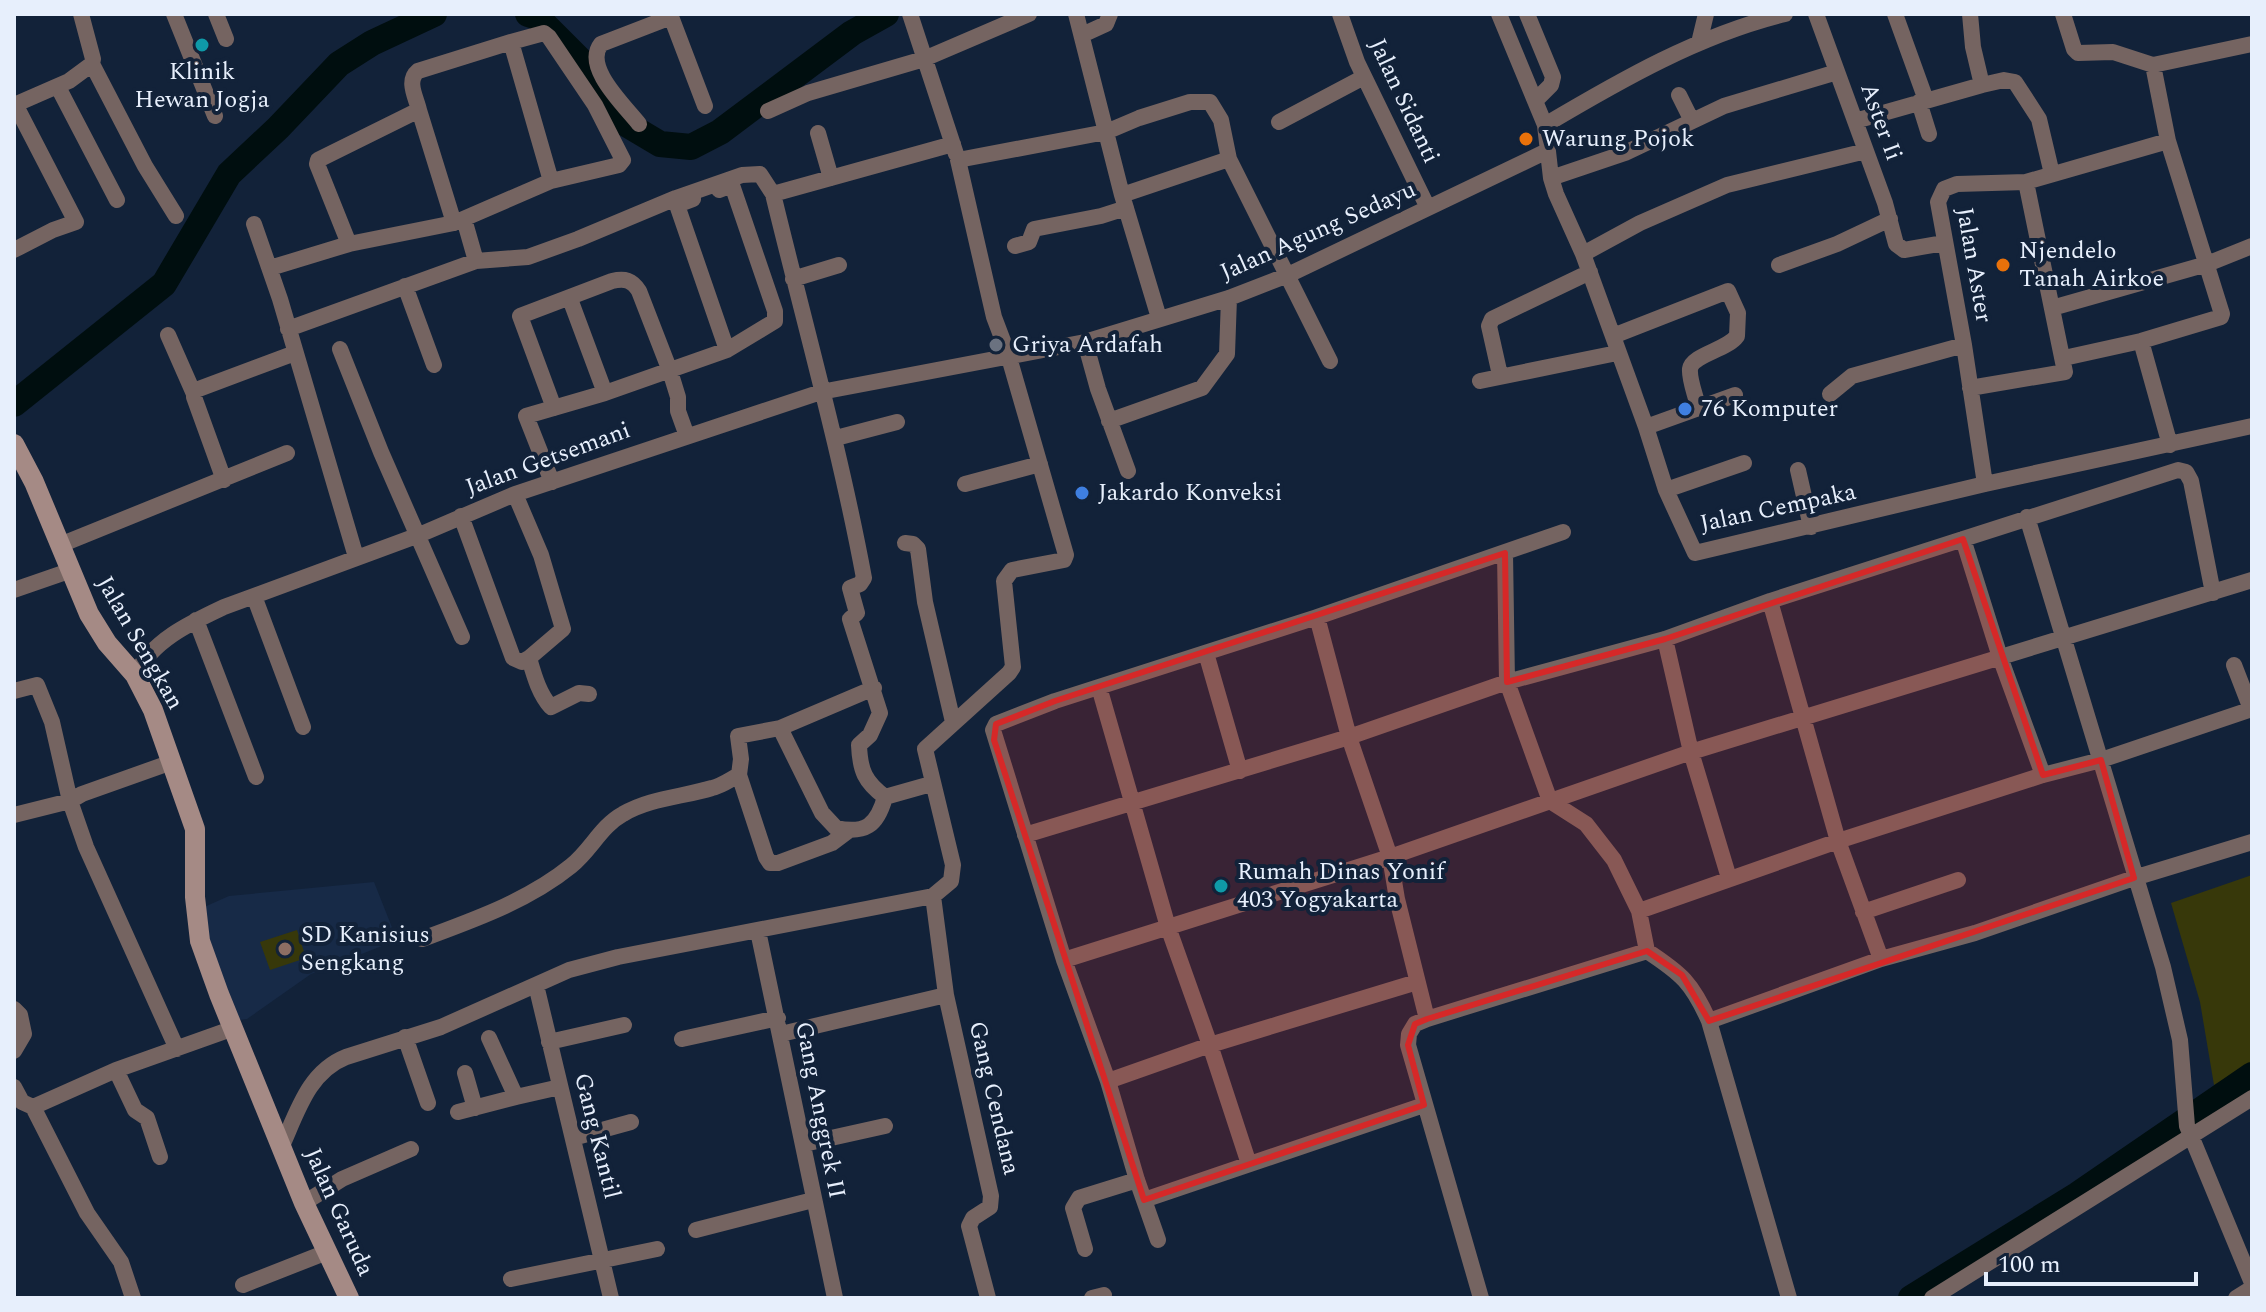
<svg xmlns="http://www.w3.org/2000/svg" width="2266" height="1312" font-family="Spectral,serif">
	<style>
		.built { fill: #172a47 }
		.green { fill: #37380a }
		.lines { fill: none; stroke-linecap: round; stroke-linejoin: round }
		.river { stroke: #000e0f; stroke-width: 26 }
		.minor { stroke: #756461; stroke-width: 16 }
		.secondary { stroke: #a58a85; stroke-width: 20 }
		.marked { fill: #d62828; fill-opacity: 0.2; stroke: #d62828; stroke-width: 6; stroke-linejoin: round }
		.culture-dot { fill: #0f9aa8; stroke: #122239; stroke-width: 3 }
		.food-dot { fill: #e8710a; stroke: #122239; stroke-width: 3 }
		.worship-dot { fill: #6b7280; stroke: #122239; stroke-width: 3 }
		.shop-dot { fill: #3f7fe0; stroke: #122239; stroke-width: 3 }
		.education-dot { fill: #8d6e63; stroke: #122239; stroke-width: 3 }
		.labels { text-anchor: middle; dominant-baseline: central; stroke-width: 8; stroke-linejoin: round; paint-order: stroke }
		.poi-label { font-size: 24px; fill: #e7effc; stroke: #122239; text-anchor: start }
		.street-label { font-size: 24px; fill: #e7effc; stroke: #122239 }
	</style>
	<rect width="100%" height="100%" fill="#122239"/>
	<path class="built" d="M374,882L397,940L311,974L247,1019L222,1022L202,978L192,933L193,912L229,896Z"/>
	<path class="green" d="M2252,875V1064L2214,1085L2200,1002L2171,903Z
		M297,930L306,958L270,970L260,942Z"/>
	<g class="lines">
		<path class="river" d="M528,14L537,17L580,60L623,122L660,144L691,147L720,132L852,33L886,14
			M14,404L164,284L229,174L278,128L339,64L372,43L434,14
			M1911,1298L2077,1195L2252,1075"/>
		<path class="minor" d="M174,14L215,116
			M216,14L226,39
			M670,14L705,106
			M910,14L956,154
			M1076,14L1122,195L1159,318
			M1340,14L1357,62L1428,208
			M1499,14L1545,125L1551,178L1556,194L1583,254L1646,427L1666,490L1695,553L1985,484L2252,426
			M1527,14L1553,77L1551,85L1535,101
			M1816,14L1885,203L1896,244L1904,250L1944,243
			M1895,14L1926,100
			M1970,14L1973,47L1982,85
			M2063,14L2074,49L2078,53L2113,52L2153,65L2252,44
			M1082,35L1106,24L1110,14
			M511,42L544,33L549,37L595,105L623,160L619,165L551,181
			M1699,43L1706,14
			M92,64L145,166L176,216
			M58,87L117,200
			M1679,95L1692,121
			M1919,102L1929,134
			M14,105L69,81L92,64L93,59L81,14
			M419,110L454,223
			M768,111L808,93L924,59L1029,14
			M1855,121L1982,85L2004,80L2015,82L2039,119L2052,174
			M1279,122L1364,77
			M639,124C624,105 583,67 601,44L671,17
			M1545,125C1621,80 1699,35 1785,14
			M818,133L831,178
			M1551,178L1625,153L1724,106L1837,72
			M773,194L953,144
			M1122,195L1229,159
			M693,199L677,205L727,350
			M254,224L280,299L356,557
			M1015,246L1029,242L1034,229L1101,216L1126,208
			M14,250L53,230L76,222L15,104
			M1583,254L1640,223L1727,185L1866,151
			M476,261L528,257L578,239L676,198L742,175L760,174L773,194C804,322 840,449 864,578L860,584L850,588L857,613L850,619L880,713L870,735L859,745C860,771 865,782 885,797
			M1779,265L1837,244L1890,219
			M270,268L349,244L454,223L551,181L511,42L418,71C406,81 416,97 419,110L318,160L317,164L349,244
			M793,279L839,265
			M405,286L434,365
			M570,299L605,393
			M2052,308L2207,264L2252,246
			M288,329L476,261L464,219
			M168,335L194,394
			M1613,336L1728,291L1738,313L1737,336C1727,350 1692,355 1690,369C1689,380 1696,396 1698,407
			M2141,341L2170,445
			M1085,342L1098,389L1128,471
			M340,349L381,452L462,637
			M2064,358L2141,341L2221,317L2222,314L2168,141L2153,65
			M1500,375L1489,326L1492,319L1590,272
			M1480,381L1617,353
			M1970,388L2065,372L2026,182
			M1830,394L1852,376L1964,345
			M554,408L520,316L612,281C625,278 632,280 639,291L670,371L678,397V411L687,436
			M1109,421L1202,388L1227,354L1229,298
			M1646,427L1735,395
			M836,438L897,422
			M1798,470L1811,527
			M224,480L194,397L196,390L295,353
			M552,482L526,416L605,393L727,350L775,321V311L732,185L719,190
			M965,484L1040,464
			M1985,484L1964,345L1938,202L1944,189L1957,184L2026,182L2168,141
			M1666,490L1744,463
			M515,494L541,555L563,629L529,658C534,675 539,694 551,707L579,693L589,694
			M461,516L513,658L522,662L529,658
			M2027,517L2163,967L2180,1040L2187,1126L2252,1283
			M1963,539L2000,657L2043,775
			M905,543L913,544L918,549L925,602L953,722
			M60,545L287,453
			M14,590L69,571
			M254,596L303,727
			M1770,601L1838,841L1881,959
			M1317,617L1563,532
			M196,620L256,777
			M1665,639L1691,752L1729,878
			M1206,653L1240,771
			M2234,665L2251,709
			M135,675C153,640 190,623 224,607L419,535L515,494L821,392L1085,342L1229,298L1288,275L1547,151
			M1099,687L1168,927L1210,1045L1249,1164
			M14,691L37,685L52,722L70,801L86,847L177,1049
			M780,728L822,813L836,828C865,834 877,826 885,797
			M739,775L766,857L770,863H778L832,843L848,831
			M885,797L931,784
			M14,815L70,801L82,794L172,762
			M1025,835L1349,737L1507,682L1505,553
			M933,896L946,995L991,1196L990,1207L973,1218L969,1226L988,1298
			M1639,911L1838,841L2043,775L2101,760L2252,709
			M1863,912L1958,880
			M758,931L835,1298
			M422,939C473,920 528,901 571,866C591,850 601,826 623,814C650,798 683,797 712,788C722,786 731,779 739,775L741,759L738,736L780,728L874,688
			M1647,951L1639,911L1614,860L1586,824L1550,801L1507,682L1665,639L1770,601L2178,470L2186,472L2191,481L2213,593
			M1064,960L1390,857L1349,737L1317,617L1055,701L996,724L993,730L1064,960L1108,1081L1137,1180L1158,1240
			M536,985L611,1298
			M14,1009L20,1015L24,1034L14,1051
			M1427,1019L1397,899L1390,857L1691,752L2252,580
			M1709,1021L1881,959L1975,933L2134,878L2252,842
			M781,1034L946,995
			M405,1037L428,1103
			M489,1038L516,1097L560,1087
			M682,1039L778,1018
			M549,1042L624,1025
			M116,1070L135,1110L147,1118L160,1157
			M465,1073L475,1108
			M1108,1081L1210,1045L1417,982
			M14,1087L22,1102L33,1107L116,1070L234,1028
			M33,1107L87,1213L121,1262L133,1298
			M458,1112L516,1097
			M573,1138L631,1122
			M804,1144L885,1126
			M281,1148C297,1113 308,1072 346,1057L441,1027L569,970L618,957L933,896L951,881L953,865L925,749L1009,673L1013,667L1004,581L1012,570L1064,560L1066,555L1008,354L994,317L958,160L1106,132L1139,118L1190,102H1210L1221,120L1229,159L1330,361
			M1144,1200L1424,1105
			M304,1203L342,1179L411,1149
			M696,1230L813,1200
			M1085,1249L1073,1208L1079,1198L1137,1180
			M511,1279L657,1249
			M243,1285L327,1252
			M1092,1298L1104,1295
			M1481,1298L1408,1045L1409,1034L1415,1024L1427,1019L1647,951C1682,974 1692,983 1709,1021L1789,1298
			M1932,1298L2252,1098
			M2236,1298L2252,1288"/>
		<path class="secondary" d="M14,444L34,482L89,614L107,643L135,675L153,710L195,829V897L200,941L219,994L304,1203L349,1298"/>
	</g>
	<path class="marked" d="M1963,539L2043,775L2101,760L2134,878L1709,1021L1682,975L1647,951L1427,1019L1415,1024L1408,1045L1424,1105L1144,1200L994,740L996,724L1055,701L1505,553L1507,682L1665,639Z"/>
	<g class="culture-dot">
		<circle cx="202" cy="45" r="8"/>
		<circle cx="1221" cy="886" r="8"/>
	</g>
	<g class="food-dot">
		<circle cx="1526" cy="139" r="8"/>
		<circle cx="2003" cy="265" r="8"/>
	</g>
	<circle class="worship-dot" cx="996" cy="345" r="8"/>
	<g class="shop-dot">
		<circle cx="1685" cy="409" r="8"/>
		<circle cx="1082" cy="493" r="8"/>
	</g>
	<circle class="education-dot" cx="285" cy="949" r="8"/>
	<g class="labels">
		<g class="poi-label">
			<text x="202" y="72" text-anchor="middle">Klinik<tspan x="202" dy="28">Hewan Jogja</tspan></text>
			<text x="1542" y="139">Warung Pojok</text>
			<text x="2019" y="251">Njendelo<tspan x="2019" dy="28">Tanah Airkoe</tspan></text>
			<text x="1012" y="345">Griya Ardafah</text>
			<text x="1701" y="409">76 Komputer</text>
			<text x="1098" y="493">Jakardo Konveksi</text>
			<text x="1237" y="872">Rumah Dinas Yonif<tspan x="1237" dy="28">403 Yogyakarta</tspan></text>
			<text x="301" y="935">SD Kanisius<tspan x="301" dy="28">Sengkang</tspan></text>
		</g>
		<g class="street-label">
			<text transform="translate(1404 101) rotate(65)">Jalan Sidanti</text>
			<text transform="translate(1881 122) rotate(70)">Aster Ii</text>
			<text transform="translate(1318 231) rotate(-24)">Jalan Agung Sedayu</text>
			<text transform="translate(1974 265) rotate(80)">Jalan Aster</text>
			<text transform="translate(548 459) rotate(-20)">Jalan Getsemani</text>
			<text transform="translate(1778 508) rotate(-12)">Jalan Cempaka</text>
			<text transform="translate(140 643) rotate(60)">Jalan Sengkan</text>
			<text transform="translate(994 1098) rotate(77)">Gang Cendana</text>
			<text transform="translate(820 1110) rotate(79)">Gang Anggrek II</text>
			<text transform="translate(597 1136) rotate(76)">Gang Kantil</text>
			<text transform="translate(339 1212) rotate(66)">Jalan Garuda</text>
		</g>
	</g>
	<rect width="2266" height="1312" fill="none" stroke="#e7effc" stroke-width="32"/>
	<path d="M1986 1272v12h210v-12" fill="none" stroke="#e7effc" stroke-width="4"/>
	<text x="1998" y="1272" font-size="24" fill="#e7effc" stroke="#122239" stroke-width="6" paint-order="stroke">100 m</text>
</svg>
